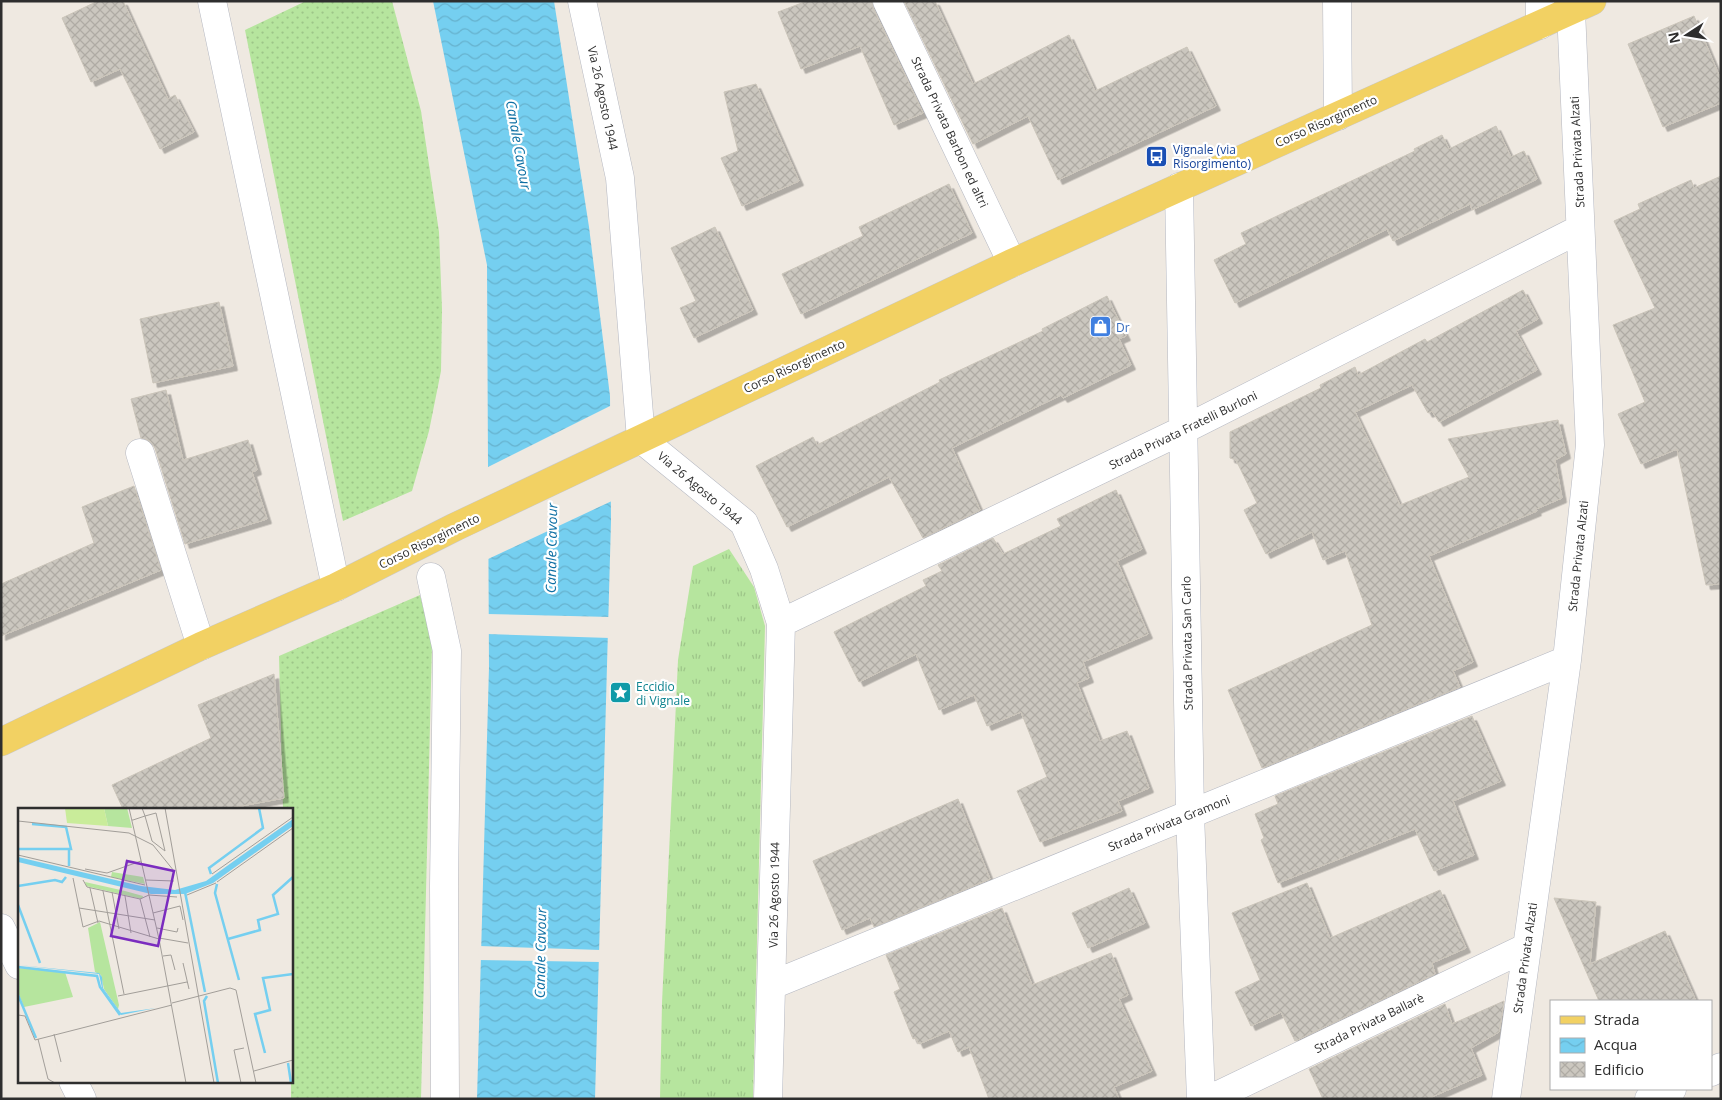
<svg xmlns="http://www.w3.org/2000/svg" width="1722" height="1100" font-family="'Open Sans',sans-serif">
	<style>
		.grass { fill: url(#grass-tufts) }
		.garden { fill: url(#garden-dots) }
		.water { fill: url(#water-waves) }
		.pier { fill: #efe9e1 }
		.building { fill: url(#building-cross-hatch); stroke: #cbc5ba; filter: url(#shadow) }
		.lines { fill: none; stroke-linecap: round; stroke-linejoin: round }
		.minor-casing { stroke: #b4b7c1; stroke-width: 29 }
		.major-casing { stroke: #c9c9c9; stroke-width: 29 }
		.minor { stroke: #fff; stroke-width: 28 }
		.major { stroke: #f2d163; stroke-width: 28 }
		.labels { text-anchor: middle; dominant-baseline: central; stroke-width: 4.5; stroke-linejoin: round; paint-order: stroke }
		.street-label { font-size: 12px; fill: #2e2e2e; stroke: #fff }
		.transit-label { font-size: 12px; fill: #164399; stroke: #fff; text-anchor: start }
		.shop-label { font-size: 12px; fill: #366cbe; stroke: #fff; text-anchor: start }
		.culture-label { font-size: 12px; fill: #0d838f; stroke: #fff; text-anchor: start }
		.water-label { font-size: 14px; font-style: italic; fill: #0d6fa3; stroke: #fff }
		.inset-river { fill: none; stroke: #75cff0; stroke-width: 2.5 }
		.inset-road { fill: none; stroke: #a29e99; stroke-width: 1 }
		.view { fill: #7b2cbf; fill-opacity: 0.15; stroke: #7b2cbf; stroke-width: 2.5 }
		.inset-edge { fill: none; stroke: #2e2e2e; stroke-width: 2.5 }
	</style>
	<defs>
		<pattern id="grass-tufts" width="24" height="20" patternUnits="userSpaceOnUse" patternTransform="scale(1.25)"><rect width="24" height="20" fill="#b6e59e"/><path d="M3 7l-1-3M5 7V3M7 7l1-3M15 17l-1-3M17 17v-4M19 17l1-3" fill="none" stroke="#9dc588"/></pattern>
		<pattern id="garden-dots" width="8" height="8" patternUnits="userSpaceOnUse" patternTransform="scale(1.25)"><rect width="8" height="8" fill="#b6e59e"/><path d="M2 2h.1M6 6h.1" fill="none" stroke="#9dc588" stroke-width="1.8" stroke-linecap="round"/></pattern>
		<pattern id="water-waves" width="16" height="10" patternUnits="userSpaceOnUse" patternTransform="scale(1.25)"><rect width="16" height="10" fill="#75cff0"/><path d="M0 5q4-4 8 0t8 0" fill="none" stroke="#66b2ce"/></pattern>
		<pattern id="building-cross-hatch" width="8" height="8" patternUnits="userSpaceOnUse" patternTransform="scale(1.25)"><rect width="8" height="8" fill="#cbc7bf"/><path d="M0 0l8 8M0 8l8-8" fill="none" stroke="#afaba4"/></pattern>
		<filter id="shadow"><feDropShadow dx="4.5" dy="4.5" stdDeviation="0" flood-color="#0004"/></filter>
	</defs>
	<rect width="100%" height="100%" fill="#efe9e1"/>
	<path class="grass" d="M729,549L754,587L765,626L753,1099H660L662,1003L678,660L693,566Z"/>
	<path class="garden" d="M306,1H392L421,111L439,232L442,309L441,371L429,431L412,491L343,521L245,30Z
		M420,595L432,643L421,1099H291V809H283L279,656Z"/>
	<path class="water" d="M433,1H554L589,227L610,396L611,521L595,1099H477L489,667L487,265Z"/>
	<path class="pier" d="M612,405L614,500L486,560V468Z
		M487,614L611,617L610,638L487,634Z
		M479,946L601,950V962L478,960Z"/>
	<path class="building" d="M98,1H123L168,99L175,95L194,132L160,149L120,69L91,82L62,18Z
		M807,1H872L873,8L923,113L894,125L860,46L801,69L778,12Z
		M904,1H935L973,84L1069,35L1095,91L1187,47L1216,106L1058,180L1028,116L973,144Z
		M1694,16L1721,80V103L1663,127L1628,44Z
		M756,84L799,181L742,206L721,158L738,151L724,92Z
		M1496,126L1511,157L1524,151L1537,179L1472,210L1470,204L1393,241L1387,229L1235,303L1214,260L1246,244L1241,233L1415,151L1414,149L1442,135L1449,149Z
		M1721,176V584L1706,585L1677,449L1641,464L1618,414L1645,402L1613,325L1655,308L1614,221L1640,209L1638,204L1691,180L1694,188Z
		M949,184L972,233L801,314L782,274L863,236L859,227Z
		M715,227L753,310L694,338L680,308L696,301L671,248Z
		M1523,290L1538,319L1516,331L1537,370L1439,422L1432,411L1428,413L1412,385L1355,412L1400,505L1469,477L1448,439L1558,420L1566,454L1555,460L1562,498L1536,509L1537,511L1429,556L1473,662L1453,671L1460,687L1262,768L1228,690L1372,625L1345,551L1323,560L1312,532L1266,554L1244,510L1257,503L1236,460L1230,458V432L1321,388L1320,385L1355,367L1358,375L1425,339L1427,342Z
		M1107,296L1126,336L1119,339L1131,365L1063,398L1061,395L952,448L980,510L923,538L889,477L787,527L756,466L813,437L817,445L940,382L939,380L1043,331L1042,329Z
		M219,302L233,366L153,383L140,319Z
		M166,390L183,460L248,440L257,470L252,472L267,519L185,544L155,448L150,441L141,438L131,399Z
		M134,486L161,570L1,636V584L94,543L82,507Z
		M1116,490L1142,549L1117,561L1148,634L1083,662L1089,678L1077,683L1100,741L1127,731L1149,788L1118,801L1122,811L1040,842L1017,791L1047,777L1021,712L987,726L974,695L939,710L916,654L859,682L834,632L926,586L923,580L942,571L938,565L993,538L1003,554L1061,526L1057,519Z
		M274,674L284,798L225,809H123L112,785L211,738L198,705Z
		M1472,716L1501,781L1453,801L1474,855L1434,871L1415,829L1278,883L1261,840L1264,838L1255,814L1278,804L1275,796Z
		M958,799L990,879L874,927L870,918L842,930L813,861Z
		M1307,883L1330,938L1440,890L1466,948L1432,963L1435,974L1295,1041L1281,1012L1251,1026L1235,992L1260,980L1232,913Z
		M1129,888L1145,923L1088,948L1072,913Z
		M1554,898L1596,902L1590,964L1665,931L1696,1001H1599Z
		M1002,908L1032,985L1111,953L1128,995L1119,999L1152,1071L1114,1087L1119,1099H989L969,1047L958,1052L949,1031L919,1044L916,1038L913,1039L894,992L900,989L886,955Z
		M1504,1001L1499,1032L1471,1048L1482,1075L1427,1099H1323L1309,1069L1445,1004L1452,1024Z"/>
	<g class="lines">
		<defs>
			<path id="minor" d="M212,1L336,587
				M582,1L620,178L641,439L744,523L764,569L781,623L768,1099
				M887,1L1012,263
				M1337,1L1338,116
				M1540,25V1
				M1179,187L1190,814L1201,1099
				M140,453L201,646
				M431,577L447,651L444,886L445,1099
				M781,623L1183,430L1580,229
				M1,928L19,965
				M772,985L1567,660
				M1711,1072L1721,1067
				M73,1081L82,1099
				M1210,1099L1527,947
				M1506,1099L1567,660L1590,445L1571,10
				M1649,1099L1672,1089"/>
			<path id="major" d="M1,742L201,646L336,587L455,527L1012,263L1592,1"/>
		</defs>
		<use href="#minor" class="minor-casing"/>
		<use href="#major" class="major-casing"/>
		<use href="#minor" class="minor"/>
		<use href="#major" class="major"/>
	</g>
	<defs>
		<symbol id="bus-square" viewBox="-11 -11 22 22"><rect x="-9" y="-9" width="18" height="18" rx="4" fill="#1a4fb4" stroke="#fff"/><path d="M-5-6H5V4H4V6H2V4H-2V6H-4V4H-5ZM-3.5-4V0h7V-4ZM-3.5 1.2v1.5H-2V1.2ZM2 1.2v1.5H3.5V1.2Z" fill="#fff"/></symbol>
		<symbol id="shop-square" viewBox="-11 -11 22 22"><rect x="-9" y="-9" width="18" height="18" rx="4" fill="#3f7fe0" stroke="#fff"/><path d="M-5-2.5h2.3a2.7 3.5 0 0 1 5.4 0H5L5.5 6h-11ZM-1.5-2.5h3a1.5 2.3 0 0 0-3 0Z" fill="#fff"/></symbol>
		<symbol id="sight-square" viewBox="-11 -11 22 22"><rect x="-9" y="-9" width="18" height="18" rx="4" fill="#0f9aa8" stroke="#fff"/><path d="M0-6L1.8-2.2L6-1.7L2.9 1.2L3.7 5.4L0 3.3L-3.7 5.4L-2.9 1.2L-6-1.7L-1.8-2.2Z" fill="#fff"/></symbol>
	</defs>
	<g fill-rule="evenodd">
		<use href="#bus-square" x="1144" y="144" width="25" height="25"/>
		<use href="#shop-square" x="1088" y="314" width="25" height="25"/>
		<use href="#sight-square" x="608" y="680" width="25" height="25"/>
	</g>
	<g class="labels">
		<g class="street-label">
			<text transform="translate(603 98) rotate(78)">Via 26 Agosto 1944</text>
			<text transform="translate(1326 121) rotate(-24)">Corso Risorgimento</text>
			<text transform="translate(950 132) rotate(65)">Strada Privata Barbon ed altri</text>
			<text transform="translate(1577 152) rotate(-93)">Strada Privata Alzati</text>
			<text transform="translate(794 366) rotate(-25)">Corso Risorgimento</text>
			<text transform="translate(1183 430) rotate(-26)">Strada Privata Fratelli Burloni</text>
			<text transform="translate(700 488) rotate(40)">Via 26 Agosto 1944</text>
			<text transform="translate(429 541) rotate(-26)">Corso Risorgimento</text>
			<text transform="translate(1578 556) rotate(-84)">Strada Privata Alzati</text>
			<text transform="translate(1187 643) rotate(-91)">Strada Privata San Carlo</text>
			<text transform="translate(1169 823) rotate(-22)">Strada Privata Gramoni</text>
			<text transform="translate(774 895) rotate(-89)">Via 26 Agosto 1944</text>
			<text transform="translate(1525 958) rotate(-82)">Strada Privata Alzati</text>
			<text transform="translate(1369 1023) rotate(-26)">Strada Privata Ballarè</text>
		</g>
		<g class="transit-label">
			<text x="1173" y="149">Vignale (via<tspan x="1173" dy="14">Risorgimento)</tspan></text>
		</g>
		<g class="shop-label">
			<text x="1116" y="327">Dr</text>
		</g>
		<g class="culture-label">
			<text x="636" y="686">Eccidio<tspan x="636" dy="14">di Vignale</tspan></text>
		</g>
		<g class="water-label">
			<text transform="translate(519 145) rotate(80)">Canale Cavour</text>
			<text transform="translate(551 548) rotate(-89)">Canale Cavour</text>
			<text transform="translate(540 953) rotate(-89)">Canale Cavour</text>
		</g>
	</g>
	<g transform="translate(18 808)">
		<rect width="275" height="275" fill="#efe9e1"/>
		<path d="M86,0H109L114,20L90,18ZM67,74L107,83L125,88L124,91L68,78ZM82,114L101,197L100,201L86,181L83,167L77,164L70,120Z" fill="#b6e59e"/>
		<path d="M0,160L47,164L55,189L6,199L0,184Z" fill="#b6e59e"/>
		<path d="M94,64L125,69L127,76L93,69Z" fill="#b6e59e"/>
		<path d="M47,0H86L90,18L49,15Z" fill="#c9ec9a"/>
		<path d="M275,11V18L195,75L167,86H133L0,54V49L123,78L157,82L188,73ZM0,157L81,165L84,169L85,180L103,205L138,200L103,207L84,180L81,166Z" fill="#75cff0"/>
		<path class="inset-river" d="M0,41H53L48,19L14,16M51,42V58M193,66L191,60L245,20L241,0M199,76L197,85L221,172M0,78L37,72L44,74L48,69M167,84L187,184M0,97L22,155M210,131L242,122L240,112L260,106L255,87L275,69M0,159L79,168L82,179L102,207M0,187L18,230M189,188L186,193L200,275M247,245L237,206L252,202L245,170L275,166M270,255L273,275"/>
		<path class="inset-road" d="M111,0L141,131L168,275M147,0L196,275M114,12H115L127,8L138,5L147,43L134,33L127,8L124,0M0,13L111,25L135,37L156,63M0,47L127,77M67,61L89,65L123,53M194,66L275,9M55,70L65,119L81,113L141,131M65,72L69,79L122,91L131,87L159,89M128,72L156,73M199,74L275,20M72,80L80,115M85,83L106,186M94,84L101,121M169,87L198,75M107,88L113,125M122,91L132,129M61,100L137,112M135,105L162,98L165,112M139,120L159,124L160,120M141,130L170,135M145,148L153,147L157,162M165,155L171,181M100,188L169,174M154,195L212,180L218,182L238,275M0,207L7,208L17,232L154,197M36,226L43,254M20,231L30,271L37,275M236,263L275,252M223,275L216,242L226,240"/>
		<path class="view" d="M109,53L156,63L140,138L93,128Z"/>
		<rect width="275" height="275" class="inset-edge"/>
	</g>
	<rect width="1722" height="1100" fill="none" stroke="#2e2e2e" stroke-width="5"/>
	<rect x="1550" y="1000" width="162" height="90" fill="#ffffff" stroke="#ababab"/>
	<rect x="1560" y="1016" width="25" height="8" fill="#f2d163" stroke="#ababab"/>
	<text x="1594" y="1025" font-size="15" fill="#2e2e2e">Strada</text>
	<rect x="1560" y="1038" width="25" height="15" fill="url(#water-waves)" stroke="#ababab"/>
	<text x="1594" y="1050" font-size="15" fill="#2e2e2e">Acqua</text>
	<rect x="1560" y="1062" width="25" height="15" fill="url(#building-cross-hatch)" stroke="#ababab"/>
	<text x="1594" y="1075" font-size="15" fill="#2e2e2e">Edificio</text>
	<g transform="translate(1687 35) rotate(258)" stroke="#ffffff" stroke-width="4" paint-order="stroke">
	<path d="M0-4L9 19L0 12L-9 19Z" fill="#2e2e2e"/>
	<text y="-8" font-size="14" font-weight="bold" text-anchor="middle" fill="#2e2e2e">N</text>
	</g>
</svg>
